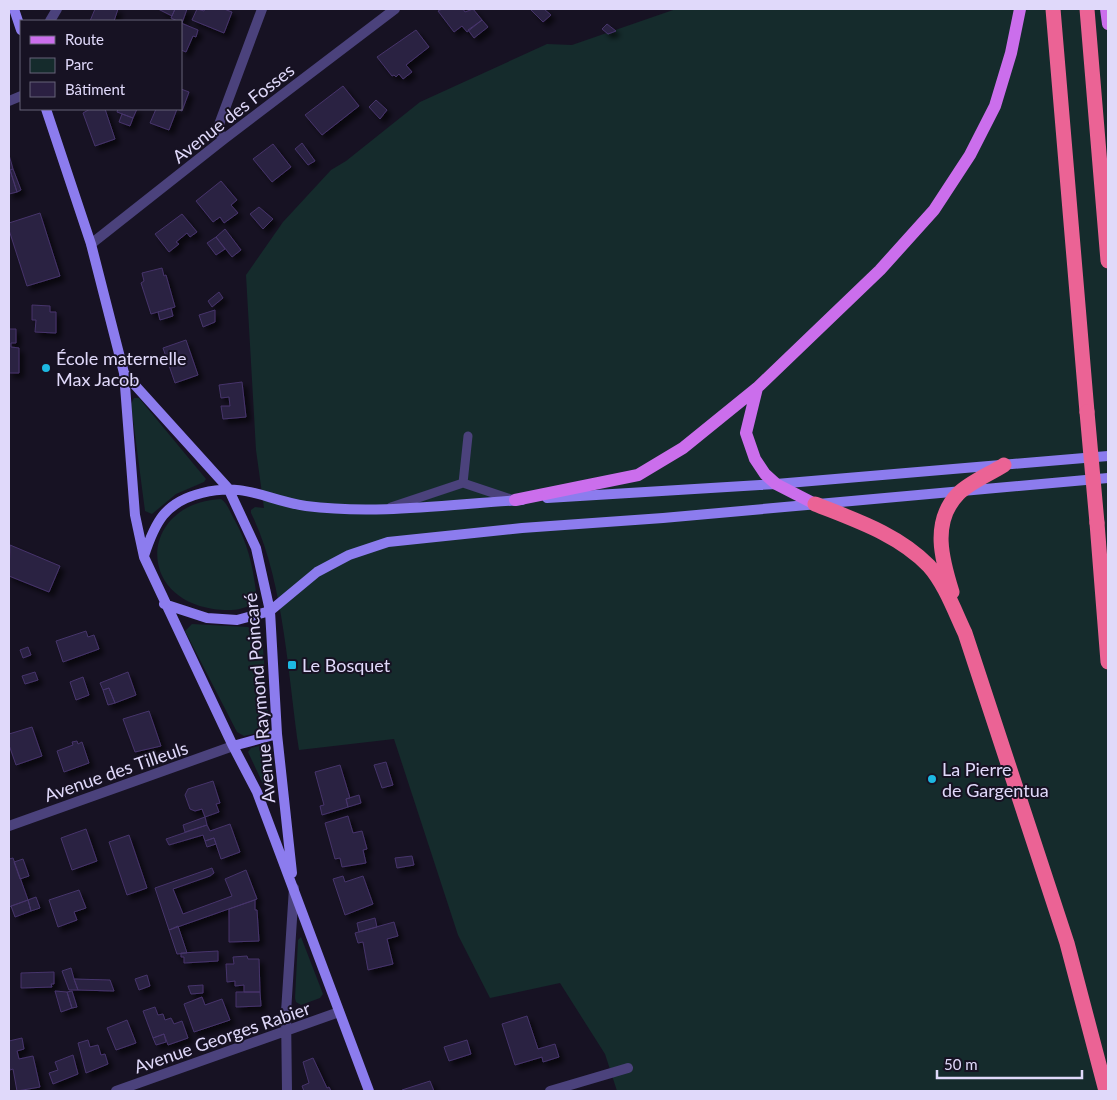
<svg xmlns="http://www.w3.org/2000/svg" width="1117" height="1100" font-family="Lato,sans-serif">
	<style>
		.green { fill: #152b2c }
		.building { fill: #2b2042; stroke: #46356b; filter: url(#shadow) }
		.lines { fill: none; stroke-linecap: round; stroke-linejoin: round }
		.lane { stroke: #4b427c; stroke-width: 9 }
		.street { stroke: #4b427c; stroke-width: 10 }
		.secondary { stroke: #8c7cee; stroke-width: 10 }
		.primary { stroke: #cb6eec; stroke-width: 12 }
		.highway { stroke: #eb6395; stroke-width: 15 }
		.highway-bridge { stroke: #eb6395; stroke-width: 15 }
		.poi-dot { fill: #1db8e2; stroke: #171223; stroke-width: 2 }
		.labels { text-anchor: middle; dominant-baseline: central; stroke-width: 4; stroke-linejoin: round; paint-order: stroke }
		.street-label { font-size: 18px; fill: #e0d9fa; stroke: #171223 }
		.poi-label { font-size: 18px; fill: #e0d9fa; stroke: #171223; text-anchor: start }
	</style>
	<defs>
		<filter id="shadow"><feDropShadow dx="4.5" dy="4.5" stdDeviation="2.5" flood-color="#0009"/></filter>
	</defs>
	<rect width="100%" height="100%" fill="#171223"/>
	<path class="green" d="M676,9H1108V1091H617L605,1054L560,983L490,998L458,935L394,739L299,750C288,677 284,579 251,513V510L255,507L264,508L256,450L246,275L283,222L331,170L346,161L420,102L547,44L572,45Z
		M134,398H139L206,479L204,482L176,494L152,514L145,511L131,404Z
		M221,499C228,504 230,512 234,519C249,545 254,571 257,601C243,611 230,611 213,609C134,597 141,503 221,499Z
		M192,624L248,627L262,636L269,724L266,731L244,736L237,732L185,631Z
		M267,744L270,746L272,786L270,788L264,786L248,752L251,748Z
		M301,937L323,994L320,998L301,1005L296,1002L295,998L298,940Z"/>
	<path class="building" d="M95,9H118L114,21H90Z
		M158,9H175L172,16Z
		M175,9H187L182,23L171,18Z
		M197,9L204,11L205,9H224L232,12L224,33L192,20Z
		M442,9H463L465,12L473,9L482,20L467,32L462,26L454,32L438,11Z
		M530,9H544L551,15L543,22Z
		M482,20L488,27L474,38L468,30Z
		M181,23L198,30L196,37L193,36L186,52L181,50Z
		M607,24L616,31L608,34L602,29Z
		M416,30L429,47L406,65L412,72L403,79L399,74L396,77L394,75L392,76L377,57Z
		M343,86L359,106L322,135L305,115Z
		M181,89L189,92L182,111L177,109L169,130L150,123L156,109H181Z
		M376,100L387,110L380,119L369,107Z
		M90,109H105L115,139L95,146L83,113Z
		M118,109H137L133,118L117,112Z
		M122,114L133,118L130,126L119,122Z
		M302,143L315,161L308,165L295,149Z
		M273,144L291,167L272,182L253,159Z
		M9,155L13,169L10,170L17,192L9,194Z
		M13,169L21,190L17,192L10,170Z
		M221,181L237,200L231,205L238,213L224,223L220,217L213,222L196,201Z
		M259,207L273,219L263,229L250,214Z
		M40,213L60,276L27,286L9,230V223Z
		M182,214L197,232L190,237L187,233L176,242L179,244L169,252L155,234Z
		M225,229L241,250L232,257L216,237Z
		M216,237L225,249L216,255L207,243Z
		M162,268L164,276L166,275L175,307L151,314L141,283L144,281L142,273Z
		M219,292L223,298L212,307L208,301Z
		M32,305L50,306V312H56V333L35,332L36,320H32Z
		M171,308L173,316L160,320L158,312Z
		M215,310V322L203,327L199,315Z
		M9,329H16V343H11V347L19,348V373H9Z
		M186,340L198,375L175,383L163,348Z
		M242,382L246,417L223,419L221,406H230L229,397L221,398L219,385Z
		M10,545L60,566L49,592L9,576Z
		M86,631L88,637L94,635L99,649L63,662L56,641Z
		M28,647L31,655L23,658L20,650Z
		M35,672L38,680L25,684L22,676Z
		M128,672L136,695L115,703L109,688L103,690L100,683Z
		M83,677L89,695L76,700L70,682Z
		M109,688L115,703L108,705L103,690Z
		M149,711L161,746L135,752L123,719Z
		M32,727L42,756L16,765L9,745V734Z
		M77,741L78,744L82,742L89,763L64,772L57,751L73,745L72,742Z
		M386,762L393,785L382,788L374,765Z
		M340,765L350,798L346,799L348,807L322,815L320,806L324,805L315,772Z
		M213,781L220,803L216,804L219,812L205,817L202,809L195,811L190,809L185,795L188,789Z
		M359,795L361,803L348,807L346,799Z
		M348,816L353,833L362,831L367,849L363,850L366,863L342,867L340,858L335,859L325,823Z
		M205,817L207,825L185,832L183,825Z
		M230,824L240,852L221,859L214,838L205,841L203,835L169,845L166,839L207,825L210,831Z
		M86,829L97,861L72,870L61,838Z
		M129,835L147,888L127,895L109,842Z
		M214,838L216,844L207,847L205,841Z
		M412,856L414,865L397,868L395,858Z
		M13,858L28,900L9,907V859Z
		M23,859L29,876L20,879L14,862Z
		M212,868L214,873L210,876L173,889L183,914L232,896L225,879L246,870L257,899L169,930L155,888Z
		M343,876L345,882L363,876L373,904L345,915L333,879Z
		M79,890L86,908L74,912L77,920L58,927L49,900Z
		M36,897L40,908L31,911L28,900Z
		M28,900L31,911L15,917L11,906Z
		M255,900V910H257L259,941L229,942V909Z
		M375,918L377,927L359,932L357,923Z
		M394,922L398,936L387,939L393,964L368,970L363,942L358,943L355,933Z
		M178,926L187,953L177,954L169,930Z
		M218,951V961L184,963V957H181V953Z
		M247,956L248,959H259L260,992H244V985L235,986V981L227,982L226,964H234L233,957Z
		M71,968L74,979L78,990H69L62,971Z
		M54,972V984H51L52,987L21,988V973Z
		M147,975L150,986L139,990L135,979Z
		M74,979L110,980L114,991L78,990Z
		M203,985V993L191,994L188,986Z
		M55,991L67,992L72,1008L61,1012Z
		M72,991L77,1007L72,1008L67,992Z
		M236,992H260L261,1006L236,1007Z
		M202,997L205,1005L222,999L230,1020L194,1032L184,1004Z
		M155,1007L158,1015L163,1014L165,1020L171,1018L174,1024L182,1021L188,1038L168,1045L164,1034L153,1038L143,1011Z
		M527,1016L538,1049L555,1044L559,1057L543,1062L542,1057L515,1065L502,1024Z
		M127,1020L136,1043L116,1050L107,1028Z
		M164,1034L166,1042L156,1045L153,1038Z
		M22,1038L24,1049L17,1051L19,1059L33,1056L40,1087L17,1091L13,1069L10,1070L9,1064V1041Z
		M88,1040L90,1047L98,1045L101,1055L105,1054L108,1064L86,1073L78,1043Z
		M467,1040L471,1054L449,1061L444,1047Z
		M73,1055L78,1074L53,1084L49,1073L58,1070L55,1062Z
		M313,1058L327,1088L329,1087L331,1091H304L302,1086L309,1083L303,1062Z
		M430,1081L434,1091H403L402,1090Z"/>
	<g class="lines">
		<path class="lane" d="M463,483L468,436
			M391,507L463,483L514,500"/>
		<path class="street" d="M50,21L57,9
			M9,101L21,96
			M224,139L217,130L262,9
			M91,244L224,139L395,9
			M9,826L233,746
			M116,1091L339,1012
			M287,1091L286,1012L294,888
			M550,1091L628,1068"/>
		<path class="secondary" d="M14,9L21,30
			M46,109L91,244L124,373L135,515L144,557L233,746L257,792L369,1091
			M124,373L228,488L256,548L270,611L277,734L292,873
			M547,498L776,484L1108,456
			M144,556C155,522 165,502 202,493C246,482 265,500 306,506C377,515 451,504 522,500
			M164,604L207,618L237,620L270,611L317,572L349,555L388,542L522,528L663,518L1108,478
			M233,746L277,734"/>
		<path class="primary" d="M1106,9L1108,24
			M757,388L746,433L755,459L765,474L776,484L815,504
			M515,500L638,475L683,448L757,388L880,270L934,210L970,155L995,106L1011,53L1020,9"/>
		<path class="highway" d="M1053,9L1087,412
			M1087,9L1108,261
			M815,504C855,520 898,534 929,566C945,584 955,612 965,633L1067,943L1106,1091
			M1097,523L1108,662
			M952,592C942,560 931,522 958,494C970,482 990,474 1004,465"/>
		<path class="highway-bridge" d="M1087,412L1097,523"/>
	</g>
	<g class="poi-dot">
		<circle cx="46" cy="368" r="5"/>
		<rect x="287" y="660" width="10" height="10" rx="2.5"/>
		<circle cx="932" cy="779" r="5"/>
	</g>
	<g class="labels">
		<g class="street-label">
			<text transform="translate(233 113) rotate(-38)">Avenue des Fosses</text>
			<text transform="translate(259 698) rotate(-95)">Avenue Raymond Poincaré</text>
			<text transform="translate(116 771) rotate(-19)">Avenue des Tilleuls</text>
			<text transform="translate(222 1037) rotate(-19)">Avenue Georges Rabier</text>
		</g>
		<g class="poi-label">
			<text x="56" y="358">École maternelle<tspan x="56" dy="21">Max Jacob</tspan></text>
			<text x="302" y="665">Le Bosquet</text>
			<text x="942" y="769">La Pierre<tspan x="942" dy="21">de Gargentua</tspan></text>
		</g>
	</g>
	<rect width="1117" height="1100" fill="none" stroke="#e0d9fa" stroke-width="20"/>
	<rect x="20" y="20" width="162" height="90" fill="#171223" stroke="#676279"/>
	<rect x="30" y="36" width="25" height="8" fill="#cb6eec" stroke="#676279"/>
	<text x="65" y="45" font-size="15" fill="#e0d9fa">Route</text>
	<rect x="30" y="58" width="25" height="15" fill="#152b2c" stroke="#676279"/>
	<text x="65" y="70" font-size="15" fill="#e0d9fa">Parc</text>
	<rect x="30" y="82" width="25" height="15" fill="#2b2042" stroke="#676279"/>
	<text x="65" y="95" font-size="15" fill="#e0d9fa">Bâtiment</text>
	<path d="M937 1070v8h145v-8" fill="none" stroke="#e0d9fa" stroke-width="2.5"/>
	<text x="944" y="1070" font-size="15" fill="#e0d9fa" stroke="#171223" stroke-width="4" paint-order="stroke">50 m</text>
</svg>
